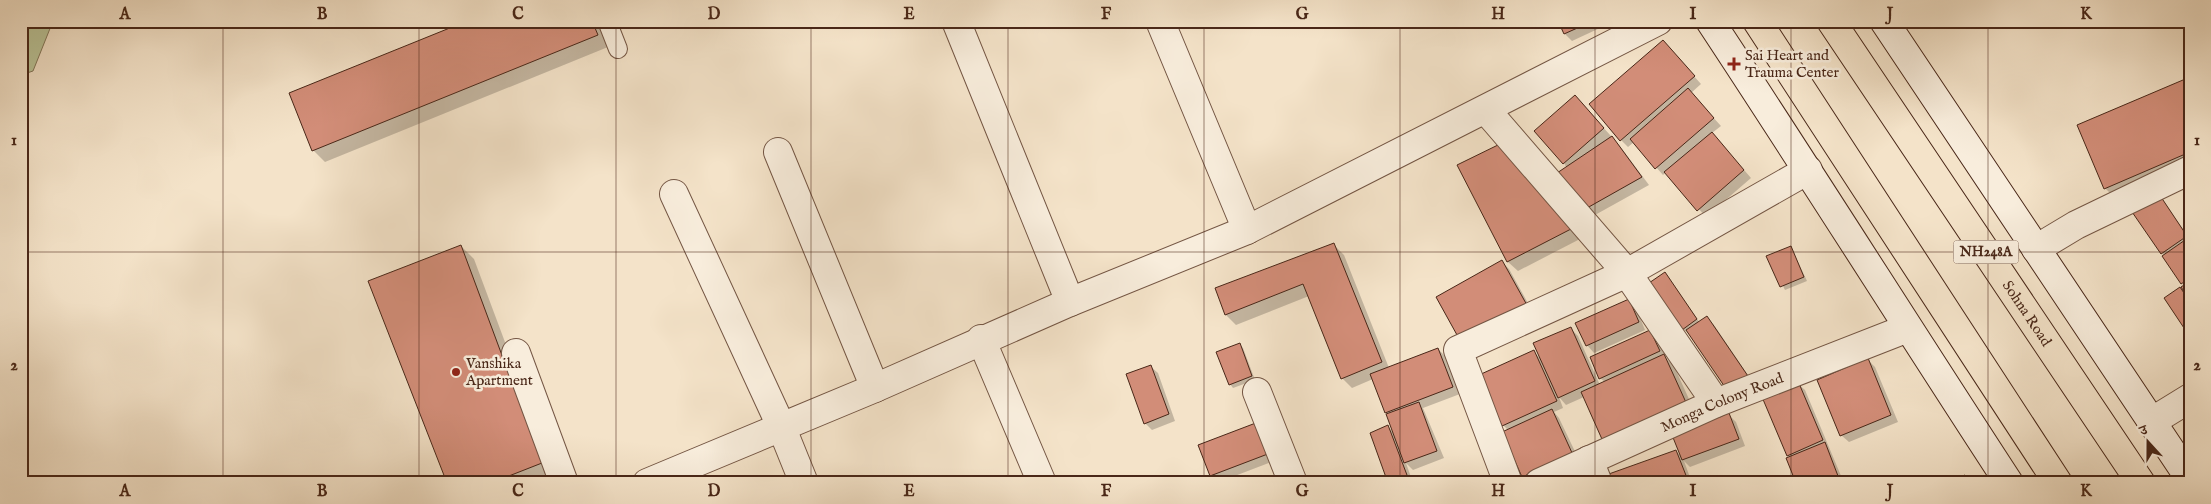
<svg xmlns="http://www.w3.org/2000/svg" width="2211" height="504" font-family="'IM FELL English','Noto Serif Devanagari',serif">
	<style>
		.green { fill: #bac498; stroke: #827658 }
		.shadow { fill: #0003 }
		.building { fill: #d28d78; stroke: #492718 }
		.lines { fill: none; stroke-linecap: round; stroke-linejoin: round }
		.lane-casing { stroke: #745644; stroke-width: 20 }
		.street-casing { stroke: #745644; stroke-width: 30 }
		.secondary-casing { stroke: #492718; stroke-width: 30 }
		.highway-casing { stroke: #492718; stroke-width: 30 }
		.lane { stroke: #f8eddc; stroke-width: 18 }
		.street { stroke: #f8eddc; stroke-width: 28 }
		.secondary { stroke: #f8eddc; stroke-width: 28 }
		.highway { stroke: #f4e3c9; stroke-width: 28 }
		.grid { fill: none; stroke: #492718; stroke-width: 1; stroke-opacity: 0.55 }
		.poi-dot { fill: #8f2418; stroke: #f8eddc; stroke-width: 2 }
		.labels { text-anchor: middle; dominant-baseline: central; stroke-width: 5; stroke-linejoin: round; paint-order: stroke }
		.shield { fill: #f8eddc; stroke: #7e6253; stroke-width: 1 }
		.shield-label { font-size: 14px; font-weight: bold; fill: #492718 }
		.poi-label { font-size: 15px; fill: #492718; stroke: #f8eddc; text-anchor: start }
		.street-label { font-size: 15px; fill: #492718; stroke: #f8eddc }
		.neatline { fill: none; stroke: #492718; stroke-width: 2 }
		.grid-label { font-size: 16px; text-anchor: middle; font-weight: bold; fill: #492718 }
	</style>
	<rect width="100%" height="100%" fill="#f4e3c9"/>
	<filter id="stains"><feTurbulence type="fractalNoise" baseFrequency=".004" numOctaves="4"/><feColorMatrix values="0 0 0 0 .2 0 0 0 0 .09 0 0 0 0 .02 0 0 0 .5 -.17"/></filter>
	<radialGradient id="worn" r=".72"><stop offset=".6" stop-color="#630" stop-opacity="0"/><stop offset="1" stop-color="#630" stop-opacity=".3"/></radialGradient>
	<path class="green" d="M21,21H53L33,71L21,75Z"/>
	<path class="shadow" d="M272,21H284L275,24Z
		M470,21H598L608,47L325,162L313,150Z
		M1559,21H1615L1572,41L1565,34Z
		M1670,49L1701,84L1691,93L1721,126L1712,133L1751,178L1706,217L1666,172L1663,175L1634,142L1628,147L1621,140Z
		M2190,78V169L2117,200L2105,188Z
		M1575,96L1619,145L1649,185L1595,215L1588,207L1564,163Z
		M1502,145L1580,239L1518,271L1508,262L1458,166Z
		M2157,193L2190,239V298L2185,286L2162,253Z
		M1334,245L1344,255L1389,368L1438,349L1445,356L1460,394L1423,408L1444,458L1413,470L1406,463L1413,483H1390L1388,427L1395,434L1373,379L1352,388L1342,378L1309,296L1236,325L1226,315L1216,289Z
		M461,246L474,259L555,476L538,483H448Z
		M1791,247L1807,281L1785,290L1768,256Z
		M1502,262L1509,269L1534,314L1470,350Z
		M1668,277L1700,323L1707,318L1714,325L1756,387L1683,329Z
		M1628,301L1636,308L1645,330L1594,353L1587,345Z
		M2190,302V339L2185,331L2187,329L2185,327Z
		M1570,328L1578,336L1600,385L1605,382L1600,378L1650,332L1657,339L1666,358L1674,366L1698,419L1584,397L1566,405L1559,397L1563,408L1554,412L1559,418L1580,462L1530,483L1524,477L1504,432L1508,430L1503,425L1534,352L1541,359Z
		M1239,344L1243,348L1255,380L1233,388L1230,384Z
		M1868,360L1875,367L1898,422L1849,442L1841,435Z
		M1150,366L1158,373L1175,421L1152,430L1145,423Z
		M1797,383L1805,390L1844,483H1797L1788,455Z
		M1729,415L1736,422L1745,446L1690,467L1684,461L1692,483H1611L1676,451L1682,457Z
		M1261,422L1279,459L1219,482L1211,475Z
		M1586,478L1591,483H1573Z"/>
	<path class="building" d="M467,21H592L598,35L312,151L289,93Z
		M1558,21H1593L1564,34Z
		M1663,40L1695,76L1620,141L1589,104Z
		M2190,77V152L2104,189L2077,125Z
		M1688,88L1714,118L1655,169L1630,139Z
		M1575,95L1604,128L1563,164L1534,131Z
		M1712,132L1744,170L1697,211L1664,172Z
		M1612,136L1642,177L1587,208L1557,173Z
		M1502,143L1571,229L1507,262L1457,165Z
		M2157,191L2187,236L2161,254L2130,209Z
		M2188,238L2190,278L2181,284L2162,256Z
		M1334,243L1382,362L1341,379L1303,284L1225,315L1215,288Z
		M461,245L542,463L491,483H447L368,281Z
		M1791,246L1804,277L1780,287L1766,256Z
		M1502,260L1528,307L1462,344L1436,297Z
		M1665,272L1697,319L1682,330L1649,283Z
		M2190,281V300L2181,287Z
		M2180,287L2190,302V324L2184,328L2164,298Z
		M1629,299L1639,322L1586,346L1575,323Z
		M1707,316L1750,379L1729,393L1686,330Z
		M1571,327L1595,381L1558,398L1533,343Z
		M1650,330L1660,351L1599,379L1590,357Z
		M1240,343L1252,376L1229,385L1216,352Z
		M1438,348L1453,387L1385,413L1370,374Z
		M1534,350L1557,401L1502,426L1479,375Z
		M1664,354L1689,409L1605,446L1581,392Z
		M1868,358L1891,415L1840,436L1817,380Z
		M1151,365L1169,414L1144,424L1126,374Z
		M1798,381L1823,440L1787,456L1762,397Z
		M1419,402L1437,451L1404,463L1386,414Z
		M1552,409L1573,455L1522,477L1502,432Z
		M1729,413L1739,439L1682,460L1672,435Z
		M1261,421L1273,452L1210,476L1198,445Z
		M1388,425L1410,483H1388L1370,433Z
		M1825,442L1838,476L1823,483H1796L1786,458Z
		M1676,450L1689,483H1609L1606,475Z
		M1965,475L1968,483H1946Z"/>
	<g class="lines">
		<defs>
			<path id="lane" d="M607,21L618,49"/>
			<g id="street">
				<path d="M956,21L1070,302"/>
				<path d="M1160,21L1247,230"/>
				<path d="M1486,110L1627,273L1716,403"/>
				<path d="M778,152L875,388"/>
				<path d="M674,194L781,426L804,483"/>
				<path d="M2036,249L2076,225L2190,170"/>
				<path d="M981,339L1042,483"/>
				<path d="M516,353L564,483"/>
				<path d="M1257,392L1293,483"/>
				<path d="M2151,422L2190,398"/>
				<path d="M1589,460L1598,483"/>
				<path d="M647,483L875,388L1070,302L1247,230L1658,21"/>
				<path d="M1508,483L1458,350L1627,273L1808,170"/>
				<path id="s1" d="M1539,483L1716,403L1908,328"/>
			</g>
			<path id="secondary" d="M1710,21C1811,174 1909,330 2009,483
				M1884,21L2190,479"/>
			<g id="highway">
				<path d="M1757,21L2058,483"/>
				<path id="s2" d="M1831,21L2141,483"/>
			</g>
		</defs>
		<use href="#lane" class="lane-casing"/>
		<use href="#street" class="street-casing"/>
		<use href="#secondary" class="secondary-casing"/>
		<use href="#highway" class="highway-casing"/>
		<use href="#lane" class="lane"/>
		<use href="#street" class="street"/>
		<use href="#secondary" class="secondary"/>
		<use href="#highway" class="highway"/>
	</g>
	<path class="grid" d="M223,21V483M419,21V483M616,21V483M811,21V483M1008,21V483M1204,21V483M1400,21V483M1595,21V483M1791,21V483M1988,21V483M21,252H2190"/>
	<g class="poi-dot">
		<path d="M1731.5 56.5h5v5h5v5h-5v5h-5v-5h-5v-5h5z"/>
		<circle cx="456" cy="372" r="5"/>
	</g>
	<g class="labels">
		<rect class="shield" x="1953.5" y="240.5" width="65" height="23" rx="4"/>
		<g class="shield-label">
			<text x="1986" y="252">NH248A</text>
		</g>
		<g class="poi-label">
			<text x="1745" y="55">Sai Heart and<tspan x="1745" dy="17">Trauma Center</tspan></text>
			<text x="466" y="363">Vanshika<tspan x="466" dy="17">Apartment</tspan></text>
		</g>
		<g class="street-label">
			<text stroke="none"><textPath href="#s2" startOffset="352">Sohna Road</textPath></text>
			<text stroke="none"><textPath href="#s1" startOffset="200">Monga Colony Road</textPath></text>
		</g>
	</g>
	<rect width="2211" height="504" fill="none" stroke="#f4e3c9" stroke-width="55"/>
	<g transform="translate(2148 442) rotate(339)" stroke="#f8eddc" stroke-width="4" paint-order="stroke">
	<path d="M0-4L9 19L0 12L-9 19Z" fill="#492718"/>
	<text y="-8" font-size="14" font-weight="bold" text-anchor="middle" fill="#492718">उ</text>
	</g>
	<rect x="28" y="28" width="2156" height="448" class="neatline"/>
	<g class="grid-label">
		<text x="125" y="19">A</text>
		<text x="322" y="19">B</text>
		<text x="518" y="19">C</text>
		<text x="714" y="19">D</text>
		<text x="909" y="19">E</text>
		<text x="1106" y="19">F</text>
		<text x="1302" y="19">G</text>
		<text x="1498" y="19">H</text>
		<text x="1693" y="19">I</text>
		<text x="1890" y="19">J</text>
		<text x="2086" y="19">K</text>
		<text x="14" y="145">1</text>
		<text x="2197" y="145">1</text>
		<text x="14" y="370">2</text>
		<text x="2197" y="370">2</text>
		<text x="125" y="496">A</text>
		<text x="322" y="496">B</text>
		<text x="518" y="496">C</text>
		<text x="714" y="496">D</text>
		<text x="909" y="496">E</text>
		<text x="1106" y="496">F</text>
		<text x="1302" y="496">G</text>
		<text x="1498" y="496">H</text>
		<text x="1693" y="496">I</text>
		<text x="1890" y="496">J</text>
		<text x="2086" y="496">K</text>
	</g>
	<rect width="100%" height="100%" filter="url(#stains)"/>
	<rect width="100%" height="100%" fill="url(#worn)"/>
</svg>
